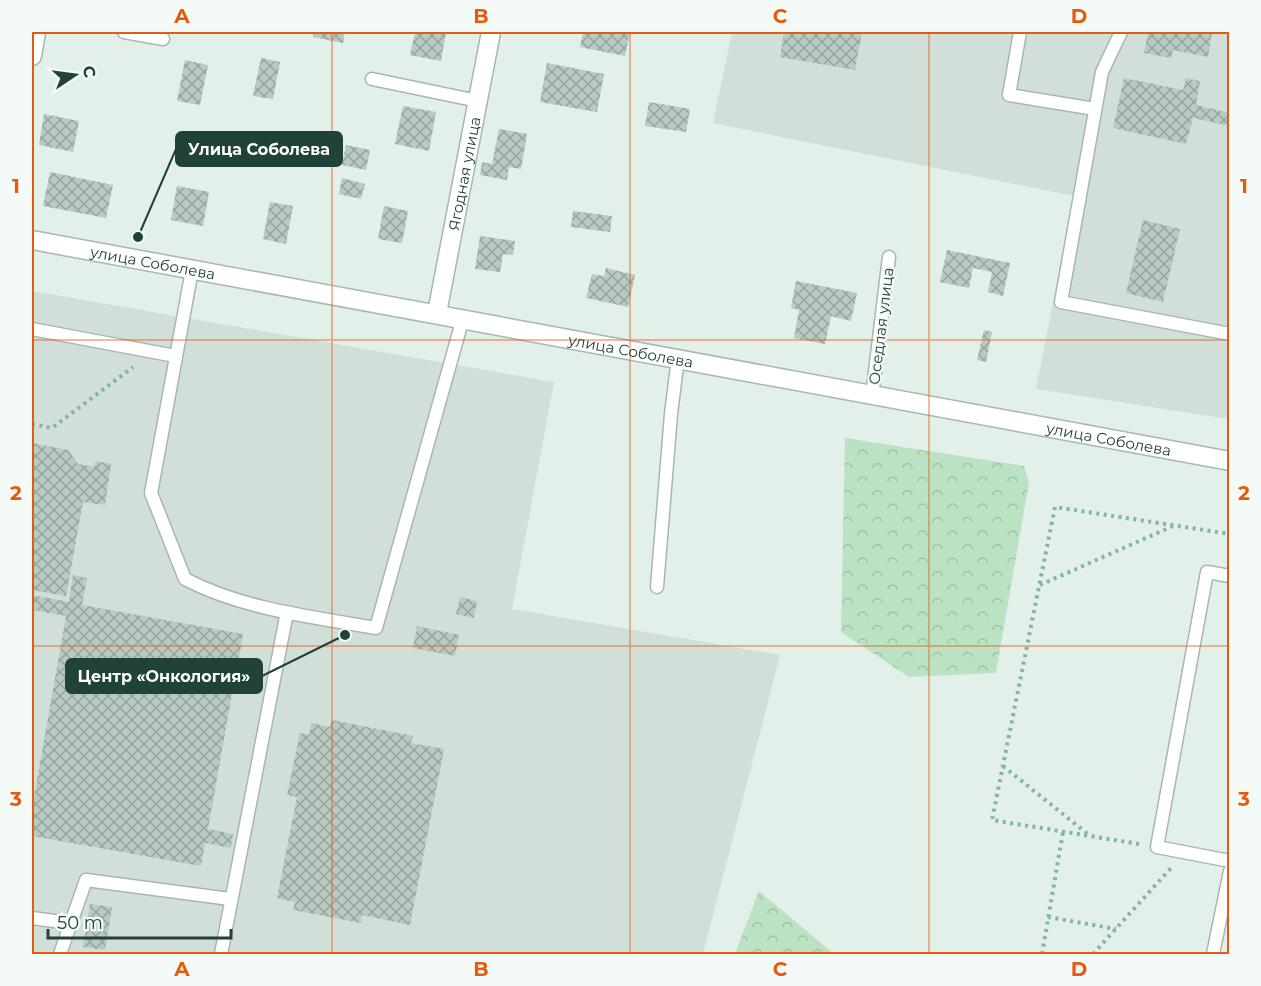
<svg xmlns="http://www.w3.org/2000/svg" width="1261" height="986" font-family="Montserrat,sans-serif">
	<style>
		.built { fill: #d1dfd8 }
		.forest { fill: url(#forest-crowns) }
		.building { fill: url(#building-cross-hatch) }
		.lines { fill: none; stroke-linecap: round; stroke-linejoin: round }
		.service-casing { stroke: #a5b8b0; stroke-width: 15 }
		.minor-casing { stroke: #a5b8b0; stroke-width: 21 }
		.tertiary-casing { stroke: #a5b8b0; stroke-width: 21 }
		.path { stroke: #80b6a2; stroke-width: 4; stroke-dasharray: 3 4.5; stroke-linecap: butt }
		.service { stroke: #fff; stroke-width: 12 }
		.minor { stroke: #fff; stroke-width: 18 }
		.tertiary { stroke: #fff; stroke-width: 18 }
		.grid { fill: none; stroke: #e8590c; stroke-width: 1.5; stroke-opacity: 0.55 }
		.labels { text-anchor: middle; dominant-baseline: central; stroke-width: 4.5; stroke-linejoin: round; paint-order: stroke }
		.street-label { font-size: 15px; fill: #204238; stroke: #f4faf7 }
		.leader { fill: none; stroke: #204238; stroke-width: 2 }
		.callout-dot { fill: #204238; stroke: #f4faf7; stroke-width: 2 }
		.callout { fill: #204238; stroke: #204238; stroke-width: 2 }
		.callout-label { font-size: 16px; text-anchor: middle; font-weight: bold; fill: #fff }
		.neatline { fill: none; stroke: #e8590c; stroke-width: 2 }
		.grid-label { font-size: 20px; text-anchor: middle; font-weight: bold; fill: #e8590c }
	</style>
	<defs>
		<pattern id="forest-crowns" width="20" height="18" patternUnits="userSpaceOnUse" patternTransform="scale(1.5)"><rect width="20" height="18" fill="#bae2c3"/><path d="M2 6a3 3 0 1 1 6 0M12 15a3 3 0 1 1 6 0" fill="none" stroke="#a0c3a8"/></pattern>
		<pattern id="building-cross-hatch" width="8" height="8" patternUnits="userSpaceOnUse" patternTransform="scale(1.5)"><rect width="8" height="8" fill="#b8cac2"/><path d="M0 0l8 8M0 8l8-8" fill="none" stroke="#95a69f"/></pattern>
	</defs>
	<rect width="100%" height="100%" fill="#e3efe9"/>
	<path class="built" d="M732,32H1229V419L1036,389L1074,196L713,123Z
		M32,291L554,382L512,609L780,655L703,954H32Z"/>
	<path class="forest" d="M845,438L1024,466L1029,482L996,673L909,677L841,632Z
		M759,891L834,954H735Z"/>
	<path class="building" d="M314,32H345L343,43L313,37Z
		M415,32H446L441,61L410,55Z
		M583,32H630L625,56L580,47Z
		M784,32H862L855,70L780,57Z
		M1148,32L1212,33L1208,57L1173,50L1171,58L1144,53Z
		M261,58L280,62L273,99L253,96Z
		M185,60L208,65L200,105L177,101Z
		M547,63L604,74L597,112L540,102Z
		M1124,78L1183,90L1186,78L1200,81L1196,105L1230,113V126L1193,118L1186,144L1113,128Z
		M649,102L690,109L686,132L645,126Z
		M403,106L436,112L429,151L395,144Z
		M44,114L79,121L73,152L39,145Z
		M499,129L527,134L521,169L509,167L507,180L480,175L482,162L492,164Z
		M346,145L370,150L366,170L342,165Z
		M50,172L113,185L106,218L43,206Z
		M342,178L365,184L361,199L339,194Z
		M177,186L209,192L203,226L171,220Z
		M270,202L293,206L286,244L263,239Z
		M384,206L408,211L402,243L378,239Z
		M573,211L612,216L610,232L571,227Z
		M1143,220L1180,229L1163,302L1126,293Z
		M480,236L515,241L513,255L503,254L500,272L475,269Z
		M947,250L1010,263L1003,296L988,292L992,272L973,268L969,288L940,282Z
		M606,268L635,275L628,307L586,298L592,274L604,276Z
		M796,281L857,293L851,321L831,316L825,344L794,338L799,310L791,308Z
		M984,330L992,332L986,362L977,360Z
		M32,443L68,450L78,464L94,467L96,461L111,464L105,505L83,502L66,596L32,590Z
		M73,575L87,578L82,605L243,634L239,658L262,662L260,675L236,671L208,829L233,834L231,848L205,843L201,866L32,836V809L66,616L32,610V595L69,602Z
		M460,597L477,601L474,618L456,614Z
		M417,626L459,635L455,656L413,648Z
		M332,720L413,736L411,743L444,749L410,925L362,915L361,923L293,910L295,902L277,898L297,797L287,795L300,733L309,735L311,723L330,727Z
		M90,904L112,907L105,950L83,947Z"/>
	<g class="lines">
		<defs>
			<path id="service" d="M124,32L163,39
				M1020,32L1009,95L1095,109
				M1121,32L1102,72L1061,302L1230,334
				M372,79L478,101
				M192,270L151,493L185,579C242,609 312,617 376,628L463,318
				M32,329L175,356
				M872,396L889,257
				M1207,572L1157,847L1230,861
				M1207,572L1230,576
				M657,587L671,414L678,358
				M32,918L69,923
				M60,954L86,880L230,899
				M221,954L287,612
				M1213,954L1230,871"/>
			<g id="minor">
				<path d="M32,56L36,32"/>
				<path id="s1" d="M437,313L491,32"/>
			</g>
			<g id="tertiary">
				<path id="s2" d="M32,240L1230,461"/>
			</g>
		</defs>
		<use href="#service" class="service-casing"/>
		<use href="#minor" class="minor-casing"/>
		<use href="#tertiary" class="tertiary-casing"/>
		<path class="path" d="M32,424L52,428L133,367
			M1040,585L1173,526
			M1003,766L1089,835
			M1139,844L992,820L1055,507L1230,534
			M1048,917L1116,929
			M1042,954L1063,832
			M1093,954L1171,868"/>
		<use href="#service" class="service"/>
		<use href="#minor" class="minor"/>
		<use href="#tertiary" class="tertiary"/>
	</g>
	<path class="grid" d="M332,32V954M630,32V954M929,32V954M32,340H1230M32,646H1230"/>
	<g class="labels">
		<g class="street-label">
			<text stroke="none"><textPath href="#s1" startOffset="142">Ягодная улица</textPath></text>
			<text stroke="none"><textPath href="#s2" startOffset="123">улица Соболева</textPath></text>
			<text transform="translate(881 326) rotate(-83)">Оседлая улица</text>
			<text stroke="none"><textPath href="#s2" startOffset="609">улица Соболева</textPath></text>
			<text stroke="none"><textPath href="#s2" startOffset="1095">улица Соболева</textPath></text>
		</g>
	</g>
	<path class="leader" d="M138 237L176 149M345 635L262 676"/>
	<g class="callout-dot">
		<circle cx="138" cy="237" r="6"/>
		<circle cx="345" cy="635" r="6"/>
	</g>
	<g class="callout">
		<rect x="176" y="132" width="166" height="34" rx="6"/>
		<rect x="66" y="659" width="196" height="34" rx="6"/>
	</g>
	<g class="callout-label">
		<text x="259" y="155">Улица Соболева</text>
		<text x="164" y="682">Центр «Онкология»</text>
	</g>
	<rect width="1261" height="986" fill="none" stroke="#f4faf7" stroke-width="66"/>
	<g transform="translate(75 75) rotate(77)" stroke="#f4faf7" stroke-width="4.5" paint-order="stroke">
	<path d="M0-4.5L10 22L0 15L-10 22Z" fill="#204238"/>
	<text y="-9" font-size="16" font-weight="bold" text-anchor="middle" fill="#204238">С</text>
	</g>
	<path d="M48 929v9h183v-9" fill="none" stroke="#204238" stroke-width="3"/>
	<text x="57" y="929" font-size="18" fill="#204238" stroke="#f4faf7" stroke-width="4.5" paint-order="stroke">50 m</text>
	<rect x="33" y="33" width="1195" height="920" class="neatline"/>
	<g class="grid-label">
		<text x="182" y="23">A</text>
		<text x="481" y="23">B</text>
		<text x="780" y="23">C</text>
		<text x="1079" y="23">D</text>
		<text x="16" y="193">1</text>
		<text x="1244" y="193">1</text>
		<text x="16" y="500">2</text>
		<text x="1244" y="500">2</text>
		<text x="16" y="806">3</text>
		<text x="1244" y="806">3</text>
		<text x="182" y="976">A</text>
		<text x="481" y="976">B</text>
		<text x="780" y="976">C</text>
		<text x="1079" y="976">D</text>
	</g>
</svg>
